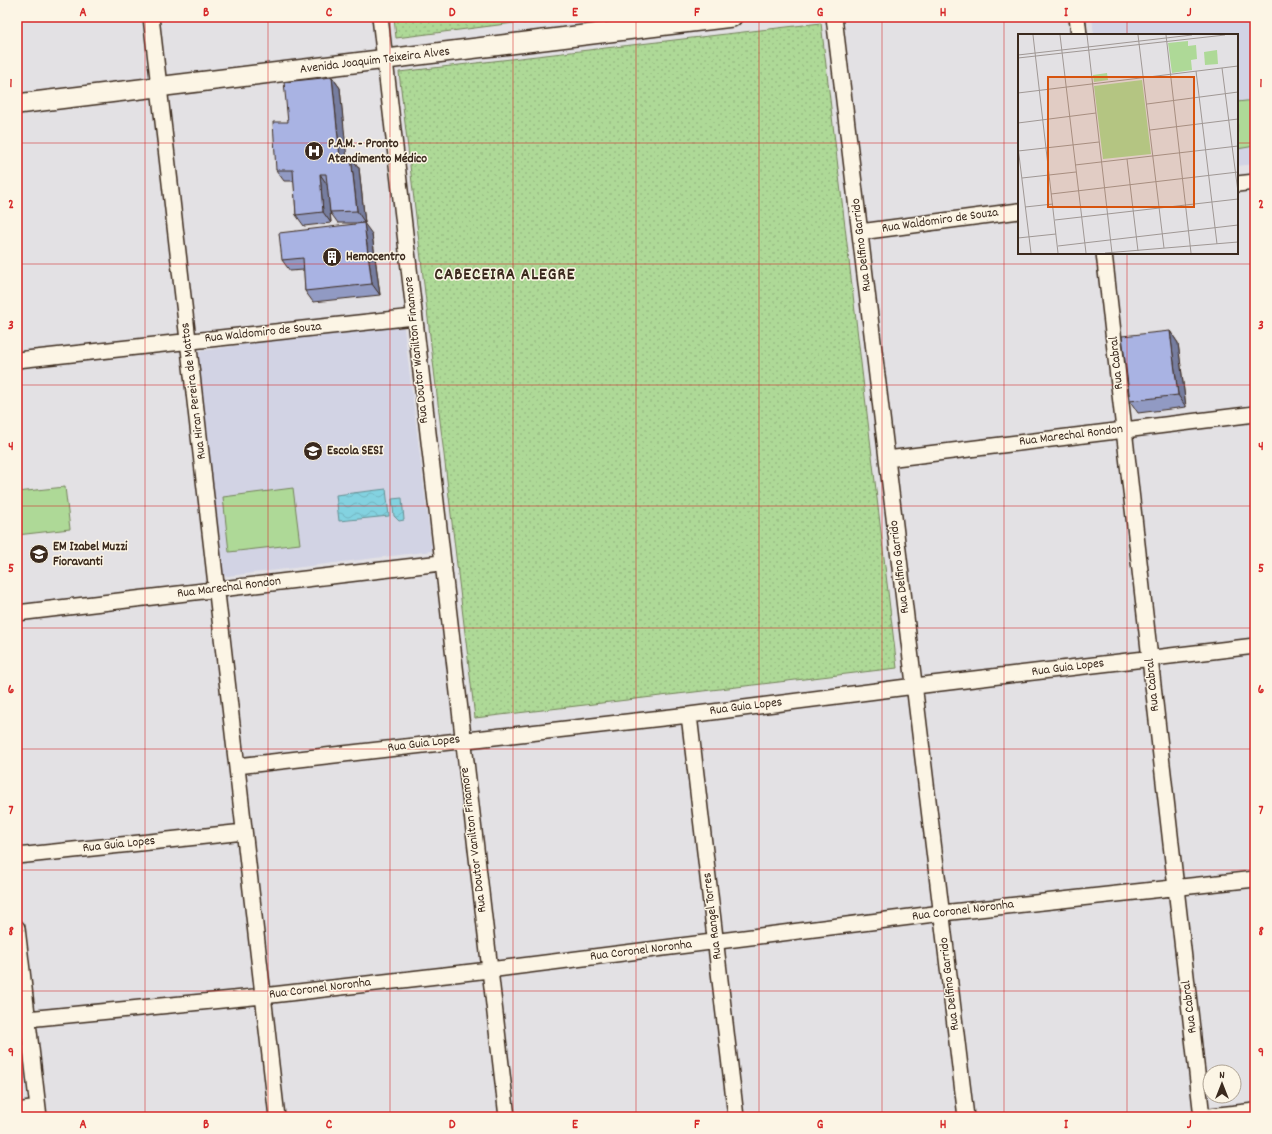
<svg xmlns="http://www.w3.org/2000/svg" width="1272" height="1134" font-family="Dekko,sans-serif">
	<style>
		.built { fill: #d2d3e4 }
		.grass { fill: url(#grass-dots); stroke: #74825a }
		.pitch { fill: #aed997; stroke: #74825a }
		.water { fill: url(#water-waves); stroke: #668f92 }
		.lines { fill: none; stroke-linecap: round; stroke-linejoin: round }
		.minor-casing { stroke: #3b2a1e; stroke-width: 18 }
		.tertiary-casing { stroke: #3b2a1e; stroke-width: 22 }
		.minor { stroke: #fcf5e5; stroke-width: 15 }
		.tertiary { stroke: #fcf5e5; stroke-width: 19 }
		.wall { fill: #919ac3; stroke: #3b2a1e }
		.shaded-wall { fill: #767d9f; stroke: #3b2a1e }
		.building { fill: #a9b3e3; stroke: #3b2a1e }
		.grid { fill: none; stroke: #d62828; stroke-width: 1; stroke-opacity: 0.55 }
		.labels { text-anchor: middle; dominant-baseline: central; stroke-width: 3; stroke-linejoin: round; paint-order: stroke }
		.street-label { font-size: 13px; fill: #3b2a1e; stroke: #fcf5e5 }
		.poi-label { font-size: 13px; font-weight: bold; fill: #3b2a1e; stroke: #fcf5e5; text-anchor: start }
		.district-label { font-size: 17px; font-weight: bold; letter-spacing: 1px; fill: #3b2a1e; stroke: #fcf5e5 }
		.inset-road { fill: none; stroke: #a09895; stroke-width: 1 }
		.view { fill: #d7540e; fill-opacity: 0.15; stroke: #d7540e; stroke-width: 2 }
		.inset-edge { fill: none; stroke: #3b2a1e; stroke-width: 2 }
		.neatline { fill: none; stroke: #d62828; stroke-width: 1.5 }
		.grid-label { font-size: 13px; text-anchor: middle; font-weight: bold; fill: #d62828 }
	</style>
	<defs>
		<pattern id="grass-dots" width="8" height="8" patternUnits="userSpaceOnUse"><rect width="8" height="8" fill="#aed997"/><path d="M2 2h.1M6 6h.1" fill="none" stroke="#97ba82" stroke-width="1.8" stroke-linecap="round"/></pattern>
		<pattern id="water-waves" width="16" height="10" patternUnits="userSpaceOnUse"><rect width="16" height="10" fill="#83d2e0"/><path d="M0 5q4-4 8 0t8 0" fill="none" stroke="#72b4c0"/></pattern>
	</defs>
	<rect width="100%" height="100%" fill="#e3e1e4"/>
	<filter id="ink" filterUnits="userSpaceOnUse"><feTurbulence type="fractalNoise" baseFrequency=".025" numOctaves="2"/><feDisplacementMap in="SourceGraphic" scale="8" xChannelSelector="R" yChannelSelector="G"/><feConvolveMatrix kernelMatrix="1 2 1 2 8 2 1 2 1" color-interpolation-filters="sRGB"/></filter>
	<g filter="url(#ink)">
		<path class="built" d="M1092,17H1255V164L1237,166V35H1094Z
			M403,321L432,551L220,577L194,352Z"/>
		<path class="grass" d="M394,17H521L522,22L396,38Z
			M821,23L897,668L475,718L399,72Z"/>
		<path class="pitch" d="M1255,100V146L1237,149V102Z
			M65,487L70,529L17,535V492Z
			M293,488L300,544L229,552L223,497Z"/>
		<path class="water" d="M386,489L389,516L339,521L336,495Z
			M402,498L404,520L399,521L394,516L392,499Z"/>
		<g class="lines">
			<defs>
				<path id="minor" d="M151,17L277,1117
					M380,17L507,1117
					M834,17L966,1117
					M1077,17L1079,35
					M1237,184L1255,182
					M860,232L1019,211
					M1104,253L1202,1117
					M17,360L414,317
					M887,459L1255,414
					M17,613L441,563
					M689,715L736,1117
					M237,766L689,715L915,686L1255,646
					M17,856L244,832
					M17,928L39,1117
					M27,1019L263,996L489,970L942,913L1255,879
					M17,1111L38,1108
					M1201,1117L1255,1111"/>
				<path id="tertiary" d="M17,104L732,17"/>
			</defs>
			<use href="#minor" class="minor-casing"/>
			<use href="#tertiary" class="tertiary-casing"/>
			<use href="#minor" class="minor"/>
			<use href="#tertiary" class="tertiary"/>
		</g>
		<path class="wall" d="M519,17H573L523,23Z
			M332,77L340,88L346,157H351L359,168L365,223H338L330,212L331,223L304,226L296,215L294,181H284L276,170Z
			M372,234L380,295L313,302L305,291L304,270L290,271L282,260Z
			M1170,331L1178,343L1186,407L1138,413L1130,401Z"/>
		<path class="shaded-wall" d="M332,77L340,88L348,169L340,158Z
			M351,157L359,168L365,223L357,211Z
			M320,174L328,186L331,223L323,212Z
			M364,223L372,234L380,295L372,284Z
			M1170,331L1178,343L1186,407L1178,395Z"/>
		<path class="building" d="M332,77L340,158L351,157L357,211L330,212L326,174H320L323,212L296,215L293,170H276L273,122H288L284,82Z
			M364,223L372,284L305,291L303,258L282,260L279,233Z
			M1170,331L1178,395L1130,401L1122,336Z"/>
	</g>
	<path class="grid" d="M145,17V1117M268,17V1117M390,17V1117M513,17V1117M636,17V1117M759,17V1117M882,17V1117M1004,17V1117M1127,17V35M17,143H1019M1237,143H1255M1127,253V1117M17,264H1255M17,385H1255M17,506H1255M17,628H1255M17,749H1255M17,870H1255M17,991H1255"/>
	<defs>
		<symbol id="hospital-disc" viewBox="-11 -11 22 22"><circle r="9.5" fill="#3b2a1e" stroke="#fcf5e5"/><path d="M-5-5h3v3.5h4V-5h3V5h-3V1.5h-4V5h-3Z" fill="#fff"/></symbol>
		<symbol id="building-disc" viewBox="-11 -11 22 22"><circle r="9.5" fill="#3b2a1e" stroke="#fcf5e5"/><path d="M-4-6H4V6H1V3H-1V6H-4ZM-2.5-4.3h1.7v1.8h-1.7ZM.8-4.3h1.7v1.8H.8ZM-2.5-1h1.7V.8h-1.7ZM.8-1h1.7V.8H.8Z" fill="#fff"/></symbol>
		<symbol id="school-disc" viewBox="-11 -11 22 22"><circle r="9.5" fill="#3b2a1e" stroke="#fcf5e5"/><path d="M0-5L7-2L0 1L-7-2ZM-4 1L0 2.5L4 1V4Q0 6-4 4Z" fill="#fff"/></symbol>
	</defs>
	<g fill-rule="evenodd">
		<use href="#hospital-disc" x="303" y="140" width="22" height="22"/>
		<use href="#building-disc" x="321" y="246" width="22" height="22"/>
		<use href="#school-disc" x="302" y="440" width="22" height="22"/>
		<use href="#school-disc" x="28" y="543" width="22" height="22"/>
	</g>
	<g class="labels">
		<g class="street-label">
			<text transform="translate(375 61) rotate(-7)">Avenida Joaquim Teixeira Alves</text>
			<text transform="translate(940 221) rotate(-8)">Rua Waldomiro de Souza</text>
			<text transform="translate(862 245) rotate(-97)">Rua Delfino Garrido</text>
			<text transform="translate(263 333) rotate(-6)">Rua Waldomiro de Souza</text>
			<text transform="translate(417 350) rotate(-96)">Rua Doutor Wanilton Finamore</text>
			<text transform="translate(1117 363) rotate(-96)">Rua Cabral</text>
			<text transform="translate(194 391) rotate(-97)">Rua Hiran Pereira de Mattos</text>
			<text transform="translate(1071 436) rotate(-7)">Rua Marechal Rondon</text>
			<text transform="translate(900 567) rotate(-97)">Rua Delfino Garrido</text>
			<text transform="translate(229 588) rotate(-7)">Rua Marechal Rondon</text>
			<text transform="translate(1068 668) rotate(-7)">Rua Guia Lopes</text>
			<text transform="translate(1153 685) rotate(-96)">Rua Cabral</text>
			<text transform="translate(746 707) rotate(-7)">Rua Guia Lopes</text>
			<text transform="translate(424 744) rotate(-7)">Rua Guia Lopes</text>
			<text transform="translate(474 840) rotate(-97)">Rua Doutor Vanilton Finamore</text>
			<text transform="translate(119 845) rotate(-6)">Rua Guia Lopes</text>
			<text transform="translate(963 911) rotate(-7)">Rua Coronel Noronha</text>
			<text transform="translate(713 916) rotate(-97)">Rua Rangel Torres</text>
			<text transform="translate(641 951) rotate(-7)">Rua Coronel Noronha</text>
			<text transform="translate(950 984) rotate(-97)">Rua Delfino Garrido</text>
			<text transform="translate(320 989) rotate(-7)">Rua Coronel Noronha</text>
			<text transform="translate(1190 1007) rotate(-97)">Rua Cabral</text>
		</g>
		<g class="poi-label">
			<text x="328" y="144">P.A.M. - Pronto<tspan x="328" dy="15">Atendimento Médico</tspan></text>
			<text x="346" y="257">Hemocentro</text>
			<text x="327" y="451">Escola SESI</text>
			<text x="53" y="547">EM Izabel Muzzi<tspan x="53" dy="15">Fioravanti</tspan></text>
		</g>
		<g class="district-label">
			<text x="505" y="276">CABECEIRA ALEGRE</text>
		</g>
	</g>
	<g transform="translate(1018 34)">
		<rect width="220" height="220" fill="#e3e1e4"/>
		<path d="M170,7V12L178,11L179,25L173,26L174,36L154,39L150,9ZM89,39L90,46L76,48L75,41ZM124,46L133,120L85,125L76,52Z" fill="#aed997"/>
		<path d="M199,16L200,30L187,31L186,18Z" fill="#aed997"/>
		<path class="inset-road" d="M15,1L40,219M42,1L68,219M69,1L94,219M120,1L146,214M148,1L173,219M0,21L174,1M0,24L207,1M204,34L220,158M178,37L199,210M0,59L220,32M129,70L220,58M0,89L78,79M132,96L220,85M0,113L13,219M0,117L81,108M109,125L120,217M57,131L220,112M4,144L58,138M33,160L220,138M7,173L35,170M37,186L220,165M0,204L38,200M40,212L220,191M87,219L220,208"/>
		<path class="view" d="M30,43H176V173H30Z"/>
		<rect width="220" height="220" class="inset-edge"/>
	</g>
	<rect width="1272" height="1134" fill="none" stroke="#fcf5e5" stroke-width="44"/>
	<g transform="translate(1222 1084)"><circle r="19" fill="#fcf5e5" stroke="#afa495"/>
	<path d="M0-3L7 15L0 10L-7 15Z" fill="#3b2a1e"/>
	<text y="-6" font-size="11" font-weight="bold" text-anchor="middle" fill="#3b2a1e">N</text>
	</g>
	<rect x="22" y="22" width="1228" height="1090" class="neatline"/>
	<g class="grid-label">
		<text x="83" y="16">A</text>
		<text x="206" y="16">B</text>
		<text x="329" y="16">C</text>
		<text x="452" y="16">D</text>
		<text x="575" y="16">E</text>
		<text x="697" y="16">F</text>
		<text x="820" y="16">G</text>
		<text x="943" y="16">H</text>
		<text x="1066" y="16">I</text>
		<text x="1189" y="16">J</text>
		<text x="11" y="87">1</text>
		<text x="1261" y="87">1</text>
		<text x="11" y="208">2</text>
		<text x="1261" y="208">2</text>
		<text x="11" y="329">3</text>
		<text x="1261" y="329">3</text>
		<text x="11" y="450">4</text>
		<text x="1261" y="450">4</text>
		<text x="11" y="572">5</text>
		<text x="1261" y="572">5</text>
		<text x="11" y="693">6</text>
		<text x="1261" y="693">6</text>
		<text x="11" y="814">7</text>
		<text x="1261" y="814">7</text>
		<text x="11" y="935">8</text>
		<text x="1261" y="935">8</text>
		<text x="11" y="1056">9</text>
		<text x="1261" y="1056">9</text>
		<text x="83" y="1128">A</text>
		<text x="206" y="1128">B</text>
		<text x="329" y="1128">C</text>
		<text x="452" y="1128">D</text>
		<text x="575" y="1128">E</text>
		<text x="697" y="1128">F</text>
		<text x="820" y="1128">G</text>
		<text x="943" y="1128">H</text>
		<text x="1066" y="1128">I</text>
		<text x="1189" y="1128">J</text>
	</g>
</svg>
